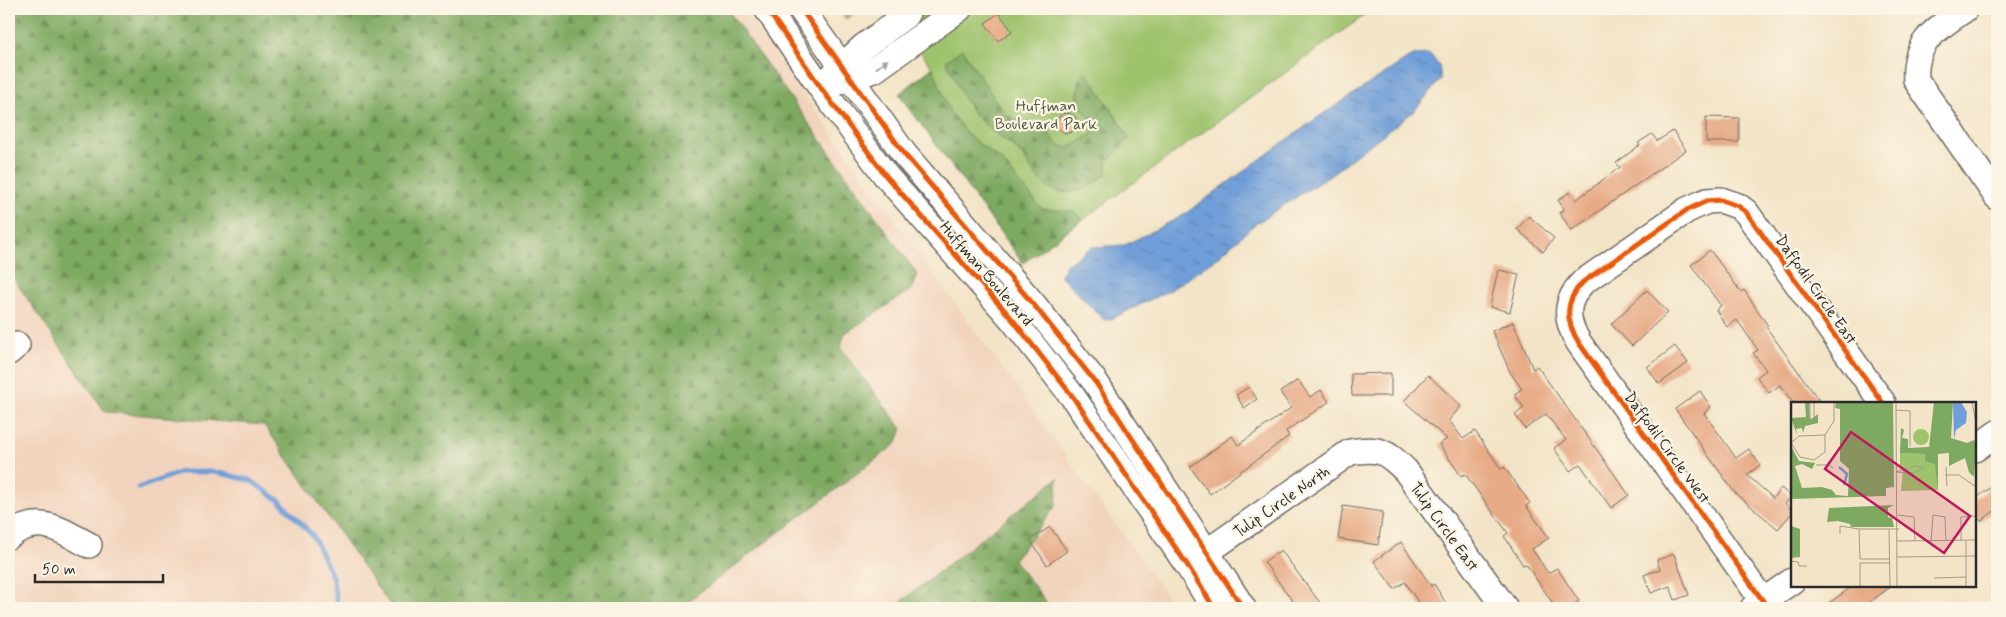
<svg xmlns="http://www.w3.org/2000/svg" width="2006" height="617" viewBox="0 0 2006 617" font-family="Mynerve,sans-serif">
<defs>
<pattern id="forest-firs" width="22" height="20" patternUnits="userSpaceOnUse" patternTransform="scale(1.25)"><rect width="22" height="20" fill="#7ea960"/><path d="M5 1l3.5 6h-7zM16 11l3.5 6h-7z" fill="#678a4f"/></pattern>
<pattern id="water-ripples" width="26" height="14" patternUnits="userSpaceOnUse" patternTransform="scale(1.25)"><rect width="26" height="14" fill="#6f9ed8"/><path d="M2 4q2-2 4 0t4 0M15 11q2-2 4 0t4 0" fill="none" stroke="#5b81af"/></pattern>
</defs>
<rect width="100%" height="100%" fill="#fcf5e5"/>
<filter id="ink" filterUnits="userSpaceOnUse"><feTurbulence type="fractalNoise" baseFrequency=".02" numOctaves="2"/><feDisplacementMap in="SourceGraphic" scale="10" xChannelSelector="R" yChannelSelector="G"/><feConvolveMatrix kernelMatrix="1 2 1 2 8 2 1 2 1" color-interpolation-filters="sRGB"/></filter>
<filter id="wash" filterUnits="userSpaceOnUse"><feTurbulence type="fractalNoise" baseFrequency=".0096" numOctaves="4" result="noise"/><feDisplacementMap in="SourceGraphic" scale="20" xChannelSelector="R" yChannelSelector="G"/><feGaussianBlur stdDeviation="1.12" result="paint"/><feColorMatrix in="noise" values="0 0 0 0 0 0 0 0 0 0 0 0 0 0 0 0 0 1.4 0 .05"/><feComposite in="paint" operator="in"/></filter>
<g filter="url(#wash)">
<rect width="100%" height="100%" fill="#f3e4c7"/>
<polygon fill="#f2d4be" points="9,9 742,9 1176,608 9,608"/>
<g fill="#9ec36d" stroke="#64774c">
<polygon points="838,9 861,9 846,19"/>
<polygon points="891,9 1373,9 1023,263 899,94 932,68"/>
</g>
<g fill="url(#forest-firs)" stroke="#546a46">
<polygon points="9,9 727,9 917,274 912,289 844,334 841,348 902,429 896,444 679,608 392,608 264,425 105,412 9,272"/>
<path d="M962,49L1005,114L1023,123H1041L1058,145L1068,148L1091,135L1094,124L1077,101L1080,77L1086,71L1130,138L1107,162V174C1084,191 1060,204 1037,177C1030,170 1026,159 1019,152C1008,141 994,134 983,123C965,108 957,81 946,61Z"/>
<polygon points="933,68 950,112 970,137 1001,160 1042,209 1072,211 1083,219 1023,263 899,94"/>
<polygon points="1058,478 1056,506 1014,560 1051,608 893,608"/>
</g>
<polygon fill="url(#water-ripples)" stroke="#4d6482" points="1430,54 1439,66 1441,79 1414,111 1326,178 1255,224 1217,258 1172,289 1111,319 1104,320 1060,275 1066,265 1092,247 1125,245 1182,216 1317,118 1413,55"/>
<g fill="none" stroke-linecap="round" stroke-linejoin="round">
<polyline stroke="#6f9ed8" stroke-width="5" points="138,488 181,472 214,472 250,480 280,501 313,536 332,576 338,608"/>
</g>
<g id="blocks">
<g fill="#e7ab86">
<polygon points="999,13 1012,31 998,41 985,23"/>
<circle cx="1067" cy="123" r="10"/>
<polygon points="1706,117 1739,118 1739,142 1706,142"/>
<polygon points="1673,131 1686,150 1572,230 1559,213 1564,209 1558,200 1570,192 1576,200 1620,167 1616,163 1640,145 1638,143 1652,134 1657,141"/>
<polygon points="1529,216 1554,238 1543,252 1517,229"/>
<polygon points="1710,250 1741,292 1744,290 1768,326 1766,327 1821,403 1793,403 1780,385 1769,393 1757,377 1766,370 1753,353 1758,350 1737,320 1727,327 1716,310 1721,306 1691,265"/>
<polygon points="1498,270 1519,274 1510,312 1490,307"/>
<polygon points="1647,290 1668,312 1632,346 1611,324"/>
<polygon points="1513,322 1533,369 1537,366 1629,495 1611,508 1580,464 1570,471 1554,448 1566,440 1546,414 1525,429 1515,415 1524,408 1514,394 1522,389 1510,372 1492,331"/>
<polygon points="1675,346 1688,363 1659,384 1647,367"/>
<polygon points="1391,373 1391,396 1352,396 1351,374"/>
<polygon points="1428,375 1461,406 1449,420 1463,439 1475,431 1501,469 1504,467 1530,503 1526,506 1549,538 1532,549 1548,573 1557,568 1579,601 1568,608 1556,608 1526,564 1523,565 1504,536 1508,533 1465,474 1461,476 1439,444 1447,439 1404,401"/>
<polygon points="1298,380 1310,397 1321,390 1329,402 1286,431 1289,436 1210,494 1190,467 1232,436 1238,445 1291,408 1280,392"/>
<polygon points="1249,387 1257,399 1244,408 1236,395"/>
<polygon points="1700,391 1711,407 1704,413 1736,458 1749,449 1760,465 1747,475 1773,498 1781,488 1791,497 1785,504 1792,510 1792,513 1778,529 1735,493 1675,409"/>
<polygon points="1997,483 1997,509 1981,521 1975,513 1975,499"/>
<polygon points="1343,506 1383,512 1378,545 1338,539"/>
<polygon points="1050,527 1067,551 1047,565 1030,540"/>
<polygon points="1401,542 1431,586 1434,584 1449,608 1422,608 1405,582 1394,589 1374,561"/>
<polygon points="1281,550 1294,568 1324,608 1298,608 1264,562"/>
<polygon points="1674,554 1689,595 1675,600 1670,586 1651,593 1644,575 1660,569 1657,560"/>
<polygon points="1853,586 1892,586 1861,608 1822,608"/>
</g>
</g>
</g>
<g filter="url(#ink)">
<use href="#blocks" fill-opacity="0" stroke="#716c62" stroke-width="1"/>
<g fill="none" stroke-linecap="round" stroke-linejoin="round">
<g stroke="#716c62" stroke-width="28">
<g id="minor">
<polyline points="767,9 821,88 886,176 1013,320 1073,397 1188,566 1214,608"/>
<polyline points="801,9 905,155 1034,305 1096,383 1243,608"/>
<path d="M1965,9C1937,29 1913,41 1916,80L1997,197"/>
<polyline points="831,77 863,47 905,16 909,9"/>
<polyline points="835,83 874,70 959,9"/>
<polyline points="9,352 17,345"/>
<polyline points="1975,449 1997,433"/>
<path d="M9,536C39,513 60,530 89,545"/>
<path d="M1194,561L1350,452C1379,447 1386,451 1406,471L1505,608"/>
<path d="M1763,601L1579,343C1565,320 1564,302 1583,282L1687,210L1707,201L1721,200L1738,206L1746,212L1883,403"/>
<polyline points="1753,608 1792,581"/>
</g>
</g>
<use href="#minor" stroke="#fff" stroke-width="25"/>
<g stroke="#fcf5e5" stroke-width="8">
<g id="cycleway">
<polyline points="767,9 821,88 886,176 1013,320 1073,397 1188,566 1214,608"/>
<polyline points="801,9 905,155 1034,305 1096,383 1243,608"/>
<path d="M1763,601L1579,343C1565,320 1564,302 1583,282L1687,210L1707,201L1721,200L1738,206L1746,212L1883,403"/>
</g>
</g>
<use href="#cycleway" stroke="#e8590c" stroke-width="5"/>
</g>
<defs><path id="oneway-solid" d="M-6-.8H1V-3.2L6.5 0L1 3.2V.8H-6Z" transform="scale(1.25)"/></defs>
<use fill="#a0a0a0" href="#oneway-solid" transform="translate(882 64) rotate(-36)"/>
</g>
<g text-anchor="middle" stroke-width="4.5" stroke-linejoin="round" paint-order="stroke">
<g font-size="16" fill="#4e593f" stroke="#fcf5e5">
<text x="1046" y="111">Huffman<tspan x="1046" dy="18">Boulevard Park</tspan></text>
</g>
<g font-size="16" fill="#2b2b2b" stroke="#fcf5e5">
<text transform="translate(987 273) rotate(49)" y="6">Huffman Boulevard</text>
<text transform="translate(1817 289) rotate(55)" y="6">Daffodil Circle East</text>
<text transform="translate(1668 447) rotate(54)" y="6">Daffodil Circle West</text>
<text transform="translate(1281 501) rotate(-35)" y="6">Tulip Circle North</text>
<text transform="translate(1445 526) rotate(54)" y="6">Tulip Circle East</text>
</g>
</g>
<g transform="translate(1791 402)">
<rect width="185" height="185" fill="#f3e4c7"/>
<path d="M122 35a8 8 0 1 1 16 0a8 8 0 1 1-16 0ZM109,51L147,52V88L110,89L112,67H109Z" fill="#9ec36d"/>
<path d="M14,0H18L19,18L27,12V21L14,24L12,31L11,26L5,27L6,33L0,16L15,15ZM45,0H102L103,85L95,86V94L0,97V44L8,59L24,61L21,67L11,62L4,64L11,86L31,85L41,88L45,93L57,94L58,67L49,59V7L44,6ZM143,0H162L160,36L176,41L183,38L185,43L183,75L178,70L174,56L158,64V51L147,52V88L144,62L134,59V52L109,51L110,26L113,28L111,36L117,37V46L138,45ZM103,103L97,106V115L101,116L103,125H60L59,122L47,119L36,120L38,106ZM0,124L9,127V155L0,156Z" fill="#7ea960"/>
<path d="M162,0H170L176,10L175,21L165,28L163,37Z" fill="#6f9ed8"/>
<path fill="none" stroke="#6f9ed8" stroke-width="2.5" d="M48,65L56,72L53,83"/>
<path fill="none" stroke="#a39a89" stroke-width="1" d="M19,0V17H23V0M105,0L106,185M181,0L185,21M105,8L119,9V45M34,33V50L23,58L9,55L0,41L8,34L34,33L43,19V0M25,63H38L42,66M124,64L133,66L121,71L105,70ZM155,65L156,84M154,73H168L185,85M107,113L123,115L124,139M98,127L99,185M49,132V124L68,127M106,139L185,138M170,139V115L185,114M175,139V185M140,140L142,113L154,115L155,139M106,155L185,154M99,157H69L68,127H108M0,159L7,160L8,164H16M143,176L175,175M69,185V161H99"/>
<path fill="#c2185b" fill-opacity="0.15" stroke="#c2185b" stroke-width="2.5" d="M60,30L179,114L153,151L34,67Z"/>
<rect width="185" height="185" fill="none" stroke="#2b2b2b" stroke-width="2.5"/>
</g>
<rect width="2006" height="617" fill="none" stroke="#fcf5e5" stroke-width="30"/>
<path d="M35 574v8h128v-8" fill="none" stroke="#2b2b2b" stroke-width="2.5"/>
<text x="42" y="574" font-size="15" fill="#2b2b2b" stroke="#fcf5e5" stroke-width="4" paint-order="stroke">50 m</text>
</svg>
